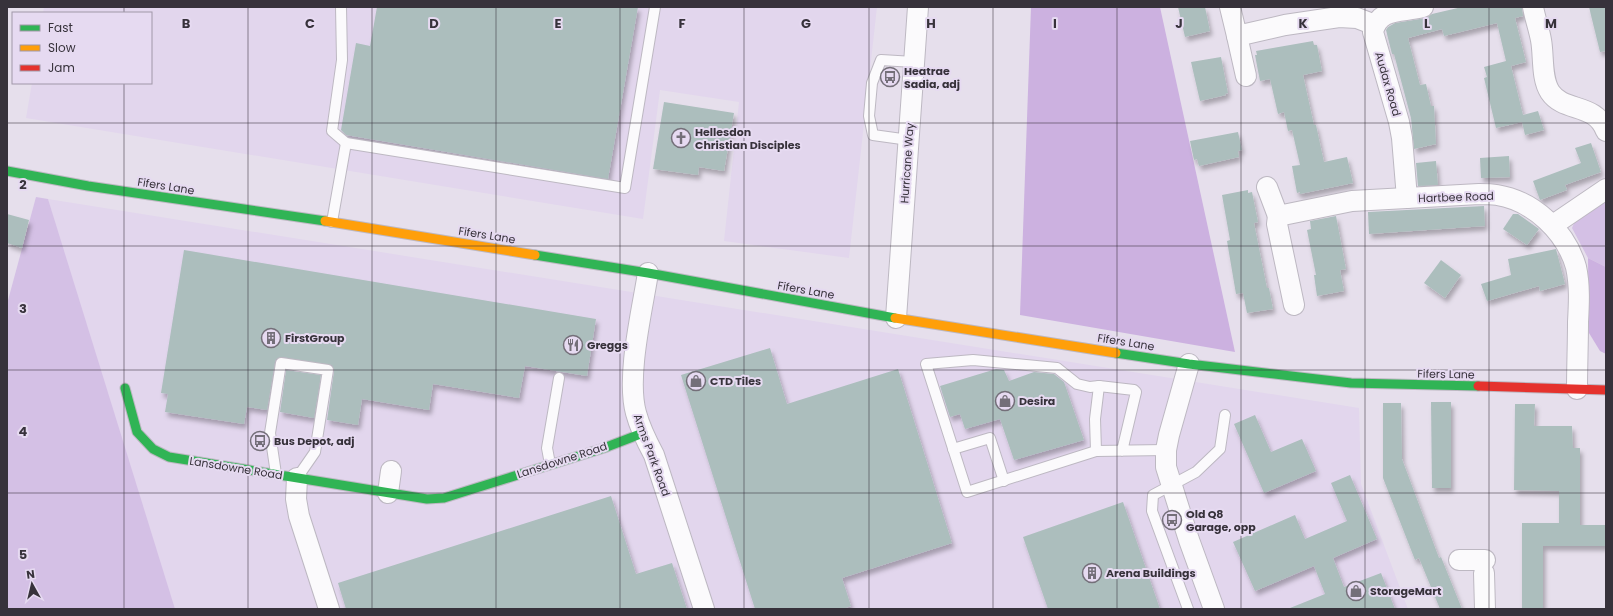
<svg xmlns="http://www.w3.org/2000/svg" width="1613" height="616" viewBox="0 0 1613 616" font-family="Poppins,sans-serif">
<defs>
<filter id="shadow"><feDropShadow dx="2.5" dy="4.5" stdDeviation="2" flood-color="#0004"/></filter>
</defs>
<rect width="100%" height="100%" fill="#e6dfec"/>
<g fill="#e2d6ed">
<polygon points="44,7 877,7 849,258 724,241 739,102 660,90 643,219 26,118 32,83 151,83 151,13 43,13"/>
<polygon points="48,199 1359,408 1361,484 1408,609 163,609"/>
</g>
<g fill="#d4c0e5">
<polygon points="1606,196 1606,267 1588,258 1572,228 1577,216"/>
<polygon points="36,197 48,199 175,609 7,609 7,304"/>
</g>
<g fill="#ccb1e0">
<polygon points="1031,7 1160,7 1235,352 1020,315"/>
<polygon points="1588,258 1606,267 1606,354 1600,351 1589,333"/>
</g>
<g fill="#acbebd" filter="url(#shadow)">
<polygon points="377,7 638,7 608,179 346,135 341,130 356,43 370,46"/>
<polygon points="1178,7 1205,7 1210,31 1185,37"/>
<polygon points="1462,7 1522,7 1523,16 1515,18 1526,62 1511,66 1523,115 1538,111 1544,130 1525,135 1522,122 1496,128 1484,78 1487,77 1484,67 1506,61 1497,23 1444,36 1442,29 1408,38 1420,85 1426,84 1431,106 1434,106 1436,144 1414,149 1411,118 1394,54 1392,54 1386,30 1388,27 1395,23 1426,18 1432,14"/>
<polygon points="1589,7 1606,7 1606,51 1600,52"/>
<polygon points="1313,41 1314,45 1317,45 1322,71 1303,75 1314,125 1316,125 1324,162 1347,157 1353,183 1300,194 1300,192 1297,193 1292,166 1300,165 1292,130 1288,131 1284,112 1278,114 1270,79 1260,81 1255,55 1257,55 1256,51"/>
<polygon points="1221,57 1228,93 1225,94 1226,95 1200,101 1191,62"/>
<polygon points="664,102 734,113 724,171 699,167 698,175 653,169"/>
<polygon points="1238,132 1242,150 1238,151 1239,157 1199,166 1197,159 1194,160 1190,141"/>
<polygon points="1591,143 1601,172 1565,185 1567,190 1540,200 1533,181 1581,163 1575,148"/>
<polygon points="1509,156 1510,177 1481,178 1480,158"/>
<polygon points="1436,161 1438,185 1418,186 1416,163"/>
<polygon points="1248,190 1248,193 1252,192 1258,222 1254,223 1267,288 1269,288 1273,309 1247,313 1243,293 1236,294 1227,241 1230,240 1222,195"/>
<polygon points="1484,206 1485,226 1369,234 1368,212"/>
<polygon points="7,214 29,220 22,248 7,243"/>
<polygon points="1513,214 1518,214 1539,229 1527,245 1503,229"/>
<polygon points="1336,216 1346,269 1340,270 1344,291 1317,296 1314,275 1316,275 1307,230 1311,229 1310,221"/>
<polygon points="1556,249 1565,284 1540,291 1539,286 1487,301 1481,284 1511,275 1508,259"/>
<polygon points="184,250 596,319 587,376 525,366 519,398 433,384 429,410 362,399 358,425 327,420 334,371 332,365 282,357 276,359 275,362 267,410 247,407 244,424 165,412 168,394 161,393"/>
<polygon points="1441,260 1461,275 1445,298 1424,283"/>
<polygon points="770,348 787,404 898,369 952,543 842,578 851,606 843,609 755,609 681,375"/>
<polygon points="996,369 1004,370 1009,381 1034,372 1054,374 1064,382 1084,440 1014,460 1000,419 965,429 960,414 950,417 940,386"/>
<polygon points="286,370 321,375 314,418 280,412"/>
<polygon points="1431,402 1451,402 1451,488 1432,488"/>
<polygon points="1383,403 1401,403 1402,459 1439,558 1441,557 1462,609 1440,609 1419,558 1415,560 1383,478"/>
<polygon points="1515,404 1535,404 1534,426 1572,426 1573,448 1580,448 1580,525 1606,525 1606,546 1543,546 1543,609 1522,609 1522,523 1559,523 1559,491 1514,490"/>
<polygon points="1255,415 1271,452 1302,439 1316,471 1264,493 1234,424"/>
<polygon points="1350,475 1377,539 1333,558 1344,587 1381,573 1395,609 1290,609 1290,608 1325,594 1314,566 1255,591 1233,542 1295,515 1305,539 1347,521 1331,483"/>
<polygon points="611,496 636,574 672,563 687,609 346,609 338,583"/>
<polygon points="1123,502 1160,609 1048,609 1023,537"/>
</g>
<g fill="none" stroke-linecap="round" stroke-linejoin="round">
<g stroke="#bdb8c2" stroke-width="12">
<g id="lane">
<polyline points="341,7 342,60 332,131 346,143 625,188 655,7"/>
<polyline points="909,140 873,135 869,116 872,83 881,60 914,62"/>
<polyline points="332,222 346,143"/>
<polyline points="953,449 990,438 1004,481"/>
<polyline points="1096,451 1095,419 1099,386"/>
<polyline points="1122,451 1136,392 1134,390 1099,386 1090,387 1077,384 1057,368 973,360 926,364 967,492 1096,451 1166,450"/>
<polyline points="550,464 547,448 559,378"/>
<polyline points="276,474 270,433 281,363 328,370 315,452 297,478"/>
<polyline points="1188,609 1152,511 1153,495 1196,472 1220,449 1225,415"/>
</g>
</g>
<g stroke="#bdb8c2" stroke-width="22">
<g id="street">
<polyline points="1230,7 1237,36 1285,25 1339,17 1357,18 1375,25"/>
<path d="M1533,7C1535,18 1539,29 1541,40C1544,56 1541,78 1550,92C1564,113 1595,102 1606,131"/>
<polyline points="1237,36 1246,76"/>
<path d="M1267,187L1278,216L1352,201L1479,194C1485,194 1491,194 1497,195C1534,201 1566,232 1576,267C1580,285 1579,304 1578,322C1578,344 1577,367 1577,389"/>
<path d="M1407,198L1402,138L1399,122L1373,32C1379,7 1402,13 1423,7"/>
<polyline points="1278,216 1277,224 1294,305"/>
<polyline points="1553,225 1606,189"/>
<path d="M648,273C642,311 626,377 636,413C640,428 647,442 654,455L704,609"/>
<polyline points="896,318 918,7"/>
<polyline points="1189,364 1169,435 1166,450 1166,467 1189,540 1214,609"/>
<polyline points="297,478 296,499 299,516 329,609"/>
<polyline points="388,493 391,471"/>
<polyline points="1459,560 1485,560"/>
<polyline points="1484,573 1485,609"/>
</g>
</g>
<g stroke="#bdb8c2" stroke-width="11">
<g id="fast">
<polyline points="7,171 88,186 325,221"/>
<polyline points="535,255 648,273 895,318"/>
<polyline points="1116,353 1189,364 1351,383 1478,386"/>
<polyline points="125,388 137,432 153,449 169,457 427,499 444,498 604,448 643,433"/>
</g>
</g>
<g stroke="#bdb8c2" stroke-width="11">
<g id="slow">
<polyline points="325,221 535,255"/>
<polyline points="895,318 1116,353"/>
</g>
</g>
<g stroke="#bdb8c2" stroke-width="11">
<polyline id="jam" points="1478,386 1606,390"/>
</g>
<use href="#lane" stroke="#fbfafc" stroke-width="10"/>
<use href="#street" stroke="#fbfafc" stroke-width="20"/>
<use href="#fast" stroke="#30b455" stroke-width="9"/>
<use href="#slow" stroke="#ff9f0a" stroke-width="9"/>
<use href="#jam" stroke="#e5322d" stroke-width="9"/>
</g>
<path fill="none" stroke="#37323b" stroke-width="1" stroke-opacity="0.55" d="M124,7V13M248,7V609M372,7V609M496,7V609M620,7V609M744,7V609M869,7V609M993,7V609M1117,7V609M1241,7V609M1365,7V609M1489,7V609M124,83V609M7,123H1606M7,246H1606M7,370H1606M7,493H1606"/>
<defs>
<g id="bus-ring" transform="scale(1)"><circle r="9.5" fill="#e6daf1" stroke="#746f79" stroke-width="1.5"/><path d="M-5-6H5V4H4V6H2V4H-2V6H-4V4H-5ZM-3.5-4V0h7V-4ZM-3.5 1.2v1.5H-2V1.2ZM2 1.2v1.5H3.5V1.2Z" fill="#746f79"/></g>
<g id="church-ring" transform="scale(1)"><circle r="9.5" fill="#e6daf1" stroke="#746f79" stroke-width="1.5"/><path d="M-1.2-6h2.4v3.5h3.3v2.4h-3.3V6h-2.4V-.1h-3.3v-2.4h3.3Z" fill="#746f79"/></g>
<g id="building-ring" transform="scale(1)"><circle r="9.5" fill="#e6daf1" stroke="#746f79" stroke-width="1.5"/><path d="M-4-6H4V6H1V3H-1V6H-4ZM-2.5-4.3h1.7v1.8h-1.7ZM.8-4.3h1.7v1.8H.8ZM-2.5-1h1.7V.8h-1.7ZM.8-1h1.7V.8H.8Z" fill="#746f79"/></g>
<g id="restaurant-ring" transform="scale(1)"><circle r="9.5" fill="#e6daf1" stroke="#746f79" stroke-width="1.5"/><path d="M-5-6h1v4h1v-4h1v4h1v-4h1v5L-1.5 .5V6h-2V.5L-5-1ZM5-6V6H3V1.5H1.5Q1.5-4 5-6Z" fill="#746f79"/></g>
<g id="shop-ring" transform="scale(1)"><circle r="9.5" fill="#e6daf1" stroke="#746f79" stroke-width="1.5"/><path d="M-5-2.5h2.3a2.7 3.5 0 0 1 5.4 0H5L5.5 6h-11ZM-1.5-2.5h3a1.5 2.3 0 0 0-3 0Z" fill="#746f79"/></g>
</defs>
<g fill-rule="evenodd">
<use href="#bus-ring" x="890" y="77"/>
<use href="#church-ring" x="681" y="138"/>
<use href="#building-ring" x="271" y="338"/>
<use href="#restaurant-ring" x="573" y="345"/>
<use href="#shop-ring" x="696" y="381"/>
<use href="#shop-ring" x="1005" y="401"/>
<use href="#bus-ring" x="260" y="441"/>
<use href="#bus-ring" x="1172" y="520"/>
<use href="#building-ring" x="1092" y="573"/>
<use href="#shop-ring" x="1356" y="591"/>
</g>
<g text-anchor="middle" stroke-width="4" stroke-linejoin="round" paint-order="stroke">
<g font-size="11" font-weight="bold" fill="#37323b" stroke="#e6daf1" text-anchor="start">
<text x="904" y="75">Heatrae<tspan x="904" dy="13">Sadia, adj</tspan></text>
<text x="695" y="136">Hellesdon<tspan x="695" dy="13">Christian Disciples</tspan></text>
<text x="285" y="342">FirstGroup</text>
<text x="587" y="349">Greggs</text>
<text x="710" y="385">CTD Tiles</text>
<text x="1019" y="405">Desira</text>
<text x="274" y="445">Bus Depot, adj</text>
<text x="1186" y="518">Old Q8<tspan x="1186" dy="13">Garage, opp</tspan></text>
<text x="1106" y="577">Arena Buildings</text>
<text x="1370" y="595">StorageMart</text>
</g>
<g font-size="11" fill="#37323b" stroke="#e6daf1">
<text transform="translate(1388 84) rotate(74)" y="4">Audax Road</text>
<text transform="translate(907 163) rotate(-86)" y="4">Hurricane Way</text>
<text transform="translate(166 186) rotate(9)" y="4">Fifers Lane</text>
<text transform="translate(1456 197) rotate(-2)" y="4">Hartbee Road</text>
<text transform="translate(487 235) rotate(9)" y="4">Fifers Lane</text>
<text transform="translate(806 290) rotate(10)" y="4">Fifers Lane</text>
<text transform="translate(1126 342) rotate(9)" y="4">Fifers Lane</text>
<text transform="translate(1446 374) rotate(1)" y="4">Fifers Lane</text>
<text transform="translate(652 455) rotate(70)" y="4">Arms Park Road</text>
<text transform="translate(562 460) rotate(-18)" y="4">Lansdowne Road</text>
<text transform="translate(236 468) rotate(9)" y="4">Lansdowne Road</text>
</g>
</g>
<g font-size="13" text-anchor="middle" font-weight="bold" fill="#37323b" stroke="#e6daf1" stroke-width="4" stroke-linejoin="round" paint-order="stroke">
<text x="186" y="28">B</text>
<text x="310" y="28">C</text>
<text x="434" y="28">D</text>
<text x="558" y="28">E</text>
<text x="682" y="28">F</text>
<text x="806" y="28">G</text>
<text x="931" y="28">H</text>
<text x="1055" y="28">I</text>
<text x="1179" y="28">J</text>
<text x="1303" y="28">K</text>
<text x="1427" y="28">L</text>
<text x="1551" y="28">M</text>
<text x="23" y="189">2</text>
<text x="23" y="313">3</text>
<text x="23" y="436">4</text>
<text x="23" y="559">5</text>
</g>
<rect width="1613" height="616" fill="none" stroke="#37323b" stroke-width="16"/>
<rect x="12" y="12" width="140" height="72" fill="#e6daf1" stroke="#a097a8"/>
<rect x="20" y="25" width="20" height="6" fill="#30b455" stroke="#a097a8"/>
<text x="48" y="32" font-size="12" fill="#37323b">Fast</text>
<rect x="20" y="45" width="20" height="6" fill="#ff9f0a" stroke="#a097a8"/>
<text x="48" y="52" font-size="12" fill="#37323b">Slow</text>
<rect x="20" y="65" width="20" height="6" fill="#e5322d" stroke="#a097a8"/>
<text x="48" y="72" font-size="12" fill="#37323b">Jam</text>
<g transform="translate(32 584) rotate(352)" stroke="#e6daf1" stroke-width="3" paint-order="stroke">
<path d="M0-3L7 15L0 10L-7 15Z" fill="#37323b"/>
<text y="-6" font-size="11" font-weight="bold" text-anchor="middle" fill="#37323b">N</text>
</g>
</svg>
